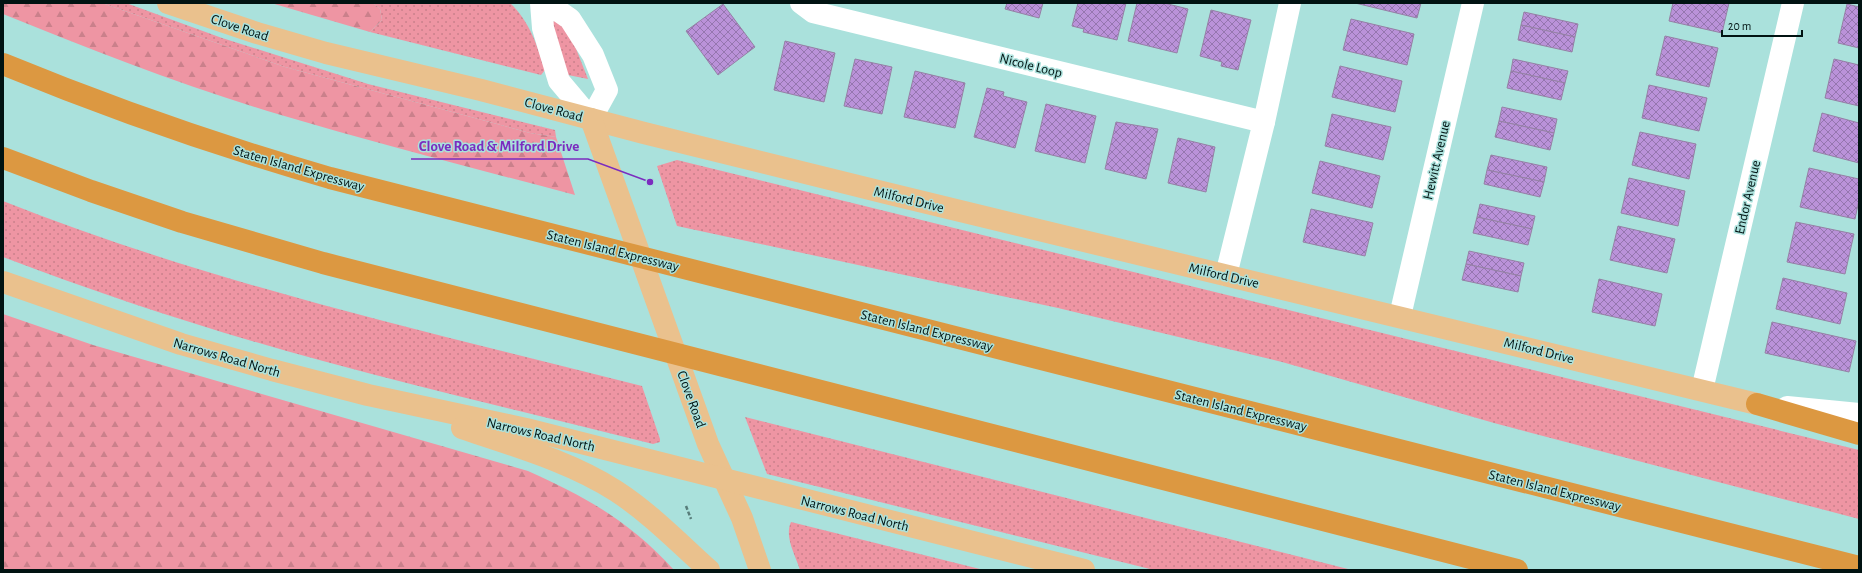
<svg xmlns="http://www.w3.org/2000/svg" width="1862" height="573" viewBox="0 0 1862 573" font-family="'Alegreya Sans',sans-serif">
<defs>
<pattern id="grass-dots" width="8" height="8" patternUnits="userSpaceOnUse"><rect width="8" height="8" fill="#ee95a3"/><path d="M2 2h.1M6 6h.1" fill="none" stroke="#ca808b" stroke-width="1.8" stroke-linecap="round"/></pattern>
<pattern id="forest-firs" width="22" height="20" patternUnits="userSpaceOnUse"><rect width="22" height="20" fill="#ee95a3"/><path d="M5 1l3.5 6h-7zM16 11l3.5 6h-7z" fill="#ca808b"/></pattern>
<pattern id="building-cross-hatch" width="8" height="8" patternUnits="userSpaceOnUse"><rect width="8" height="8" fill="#ba92d9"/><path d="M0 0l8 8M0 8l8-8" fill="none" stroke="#9576af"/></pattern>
</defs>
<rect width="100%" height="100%" fill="#aae1dc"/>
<g fill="url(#grass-dots)">
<polygon points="102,3 126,3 222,38 368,84 555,130 556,137 530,133 285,67"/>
<path d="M373,3H510C530,22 537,45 545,70L541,75L370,32L382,20L380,9Z"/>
<polygon points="557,19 571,36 588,79 568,75 551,28 554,20"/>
<polygon points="677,160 1859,450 1859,519 1494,423 1282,362 1058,308 677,226 657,166"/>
<path d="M3,201C209,283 428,332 642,386L660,439V442L653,444C543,416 433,391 323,361C215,332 108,297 3,257Z"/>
<polygon points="745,417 1352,570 1154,570 767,474"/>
<path d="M791,522L984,570H800C796,556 784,537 791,522Z"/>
</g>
<g fill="url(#forest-firs)">
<path d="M3,3H102L285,67L530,133L556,137L575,195C477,169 378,144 281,115C186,87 94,51 3,14Z"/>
<polygon points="271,3 373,3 380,9 382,20 370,32"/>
<path d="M3,314L93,345L528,471C588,498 629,521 674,570H3Z"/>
</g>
<g fill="url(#building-cross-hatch)" stroke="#9581a5">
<polygon points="1007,3 1043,3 1039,18 1005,9"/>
<polygon points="1078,3 1126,3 1117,40 1083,32 1084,29 1072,26"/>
<polygon points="1137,3 1164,3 1188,9 1177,53 1128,41"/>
<polygon points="1355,3 1421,3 1417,18"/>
<polygon points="1673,3 1729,3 1722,33 1669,21"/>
<polygon points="723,4 755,47 718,75 686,31"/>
<polygon points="1847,4 1859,7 1859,48 1838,43"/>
<polygon points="1211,10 1251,20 1238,70 1221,66 1222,62 1200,56"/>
<polygon points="1524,12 1578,24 1575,37 1521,25"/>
<polygon points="1351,19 1414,34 1407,65 1343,50"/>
<polygon points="1521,25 1575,37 1572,52 1518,40"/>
<polygon points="1665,36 1718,48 1709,87 1656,75"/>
<polygon points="785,41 835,53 824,102 774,90"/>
<polygon points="855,59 892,67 882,114 844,106"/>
<polygon points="1513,59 1568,71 1565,83 1511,71"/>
<polygon points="1834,59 1859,65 1859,106 1825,98"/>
<polygon points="1340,66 1402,81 1395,112 1332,97"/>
<polygon points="915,71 965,83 955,128 904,117"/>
<polygon points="1511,71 1565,83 1561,100 1507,88"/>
<polygon points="1649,85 1707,98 1699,131 1642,118"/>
<polygon points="987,88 1004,92 1003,96 1027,102 1015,148 974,137"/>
<polygon points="1046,104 1096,116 1085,163 1035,151"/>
<polygon points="1502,107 1557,119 1554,133 1499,121"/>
<polygon points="1822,113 1859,123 1859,163 1813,151"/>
<polygon points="1332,114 1391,127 1383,160 1325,146"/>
<polygon points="1499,121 1554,133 1550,150 1495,137"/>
<polygon points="1116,122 1158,129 1146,179 1105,169"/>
<polygon points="1640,132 1696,144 1689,179 1632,165"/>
<polygon points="1178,138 1215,147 1206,192 1168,183"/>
<polygon points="1491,155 1547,167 1544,182 1487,170"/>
<polygon points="1320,161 1380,176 1372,208 1312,193"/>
<polygon points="1809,168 1859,179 1859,200 1855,219 1800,207"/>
<polygon points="1487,170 1544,182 1540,197 1484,184"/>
<polygon points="1629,178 1685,191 1678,226 1621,213"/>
<polygon points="1480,204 1535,216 1532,229 1477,217"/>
<polygon points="1311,209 1373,223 1365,256 1303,242"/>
<polygon points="1477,217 1532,229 1528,245 1473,233"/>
<polygon points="1796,222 1854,234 1845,274 1787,262"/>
<polygon points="1618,226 1675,239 1667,273 1610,260"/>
<polygon points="1469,251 1524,263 1521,276 1466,264"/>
<polygon points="1466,264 1521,276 1518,292 1462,280"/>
<polygon points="1783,278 1847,293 1840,324 1776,309"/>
<polygon points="1599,279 1662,294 1655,326 1592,312"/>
<polygon points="1772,322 1856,341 1849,372 1765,353"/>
</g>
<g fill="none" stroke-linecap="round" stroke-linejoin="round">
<polyline stroke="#587d7a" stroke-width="2.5" stroke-dasharray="4 2" stroke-linecap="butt" points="686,506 691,519"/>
<g stroke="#fff" stroke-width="22">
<polyline points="541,3 543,28 559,81 591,119 607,90 593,55 570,19 547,3"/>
<polyline points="801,3 813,12 1264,122 1290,3"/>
<polyline points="1226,275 1264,122"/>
<polyline points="1400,316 1473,3"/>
<polyline points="1702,390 1793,3"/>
<polyline points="1787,407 1859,414"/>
</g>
<g stroke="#eac18d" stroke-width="22">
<polyline points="168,3 257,33 326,53 481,90 644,133 886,193 1757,404"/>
<polyline points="591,119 708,444 742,518 760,570"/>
<polyline points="3,282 181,344 272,370 368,395 526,429 1084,570"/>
<path d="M462,428C514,446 569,461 616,491C650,513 679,543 709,570"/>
</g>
<g stroke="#dc9841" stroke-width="22">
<path d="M3,64C110,108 219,146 330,178L1859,567"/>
<polyline points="3,158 91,191 182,222 323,263 1517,570"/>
<polyline points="1757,404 1859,434"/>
</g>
</g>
<g text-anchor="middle" stroke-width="3" stroke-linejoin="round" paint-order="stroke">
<g font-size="14" fill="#011312" stroke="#aae1dc">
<text transform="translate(240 27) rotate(18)" y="5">Clove Road</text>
<text transform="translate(1031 65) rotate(14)" y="5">Nicole Loop</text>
<text transform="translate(554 109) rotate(15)" y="5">Clove Road</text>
<text transform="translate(1436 160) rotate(-77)" y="5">Hewitt Avenue</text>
<text transform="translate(299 168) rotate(16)" y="5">Staten Island Expressway</text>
<text transform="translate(1747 197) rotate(-77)" y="5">Endor Avenue</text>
<text transform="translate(909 199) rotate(14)" y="5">Milford Drive</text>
<text transform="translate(613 250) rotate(14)" y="5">Staten Island Expressway</text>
<text transform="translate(1224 275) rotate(13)" y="5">Milford Drive</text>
<text transform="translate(927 330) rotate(14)" y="5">Staten Island Expressway</text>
<text transform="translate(1539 350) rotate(14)" y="5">Milford Drive</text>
<text transform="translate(227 357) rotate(16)" y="5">Narrows Road North</text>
<text transform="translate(692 399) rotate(70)" y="5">Clove Road</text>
<text transform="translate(1241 410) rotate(14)" y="5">Staten Island Expressway</text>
<text transform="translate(541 434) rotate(13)" y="5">Narrows Road North</text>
<text transform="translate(1555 490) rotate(14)" y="5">Staten Island Expressway</text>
<text transform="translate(855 513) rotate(14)" y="5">Narrows Road North</text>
</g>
</g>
<path fill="none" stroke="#7b2cbf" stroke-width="1.5" d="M650 182L588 159H411"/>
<circle fill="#7b2cbf" stroke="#aae1dc" stroke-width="1.5" cx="650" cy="182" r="4"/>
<g font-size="15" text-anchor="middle" font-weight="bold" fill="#7b2cbf" stroke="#aae1dc" stroke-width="3" stroke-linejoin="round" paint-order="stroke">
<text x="499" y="151">Clove Road &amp; Milford Drive</text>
</g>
<rect width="1862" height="573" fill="none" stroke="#011312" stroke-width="8"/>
<path d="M1722 30v6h80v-6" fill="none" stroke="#011312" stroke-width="2"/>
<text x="1728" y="30" font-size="12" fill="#011312" stroke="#aae1dc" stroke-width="3" paint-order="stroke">20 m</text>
</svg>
